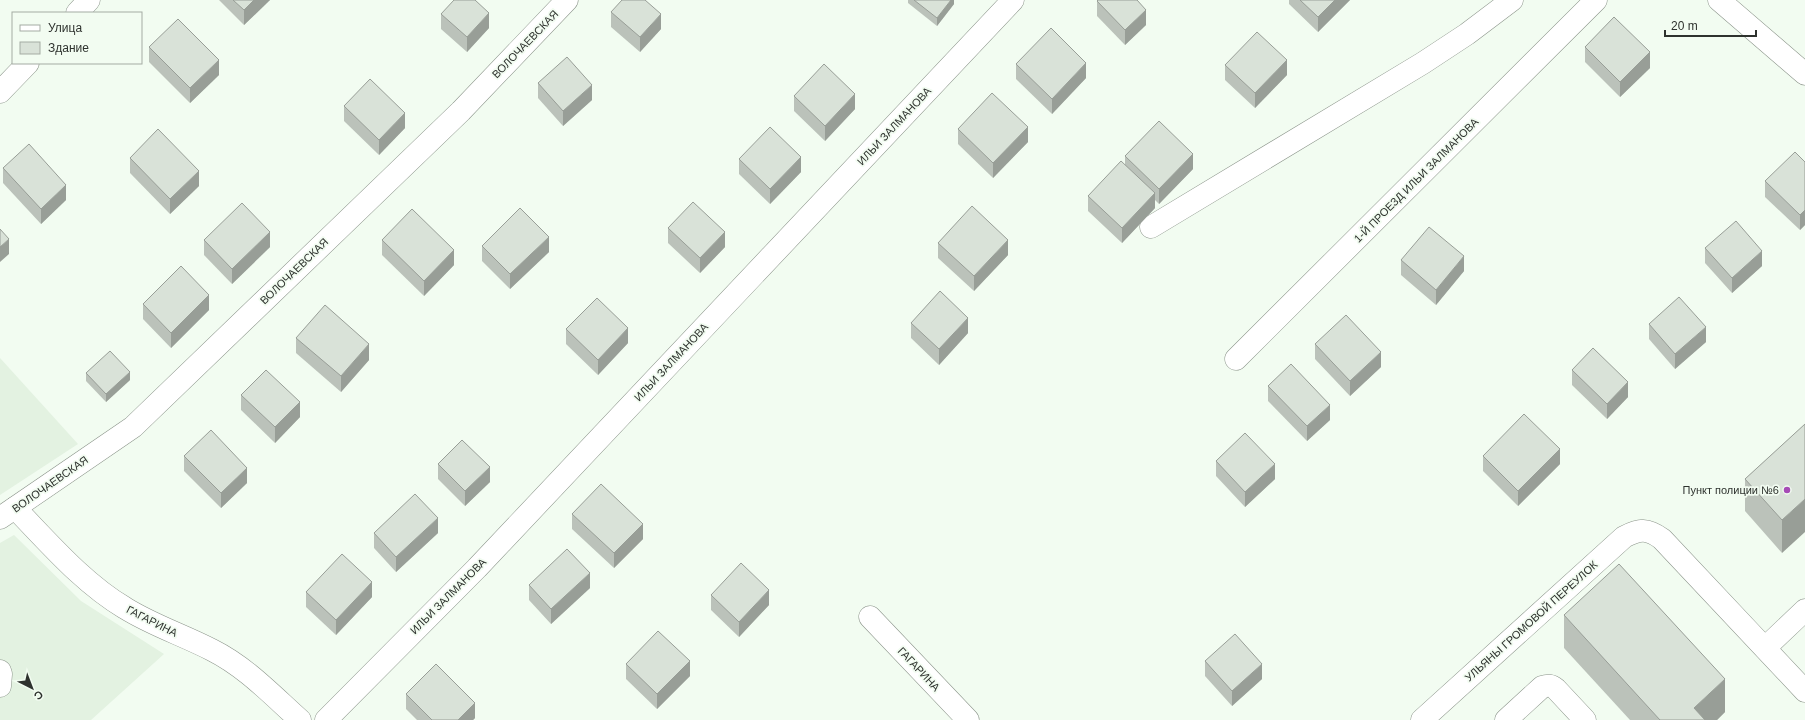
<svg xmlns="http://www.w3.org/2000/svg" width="1805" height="720" viewBox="0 0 1805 720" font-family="Helvetica,sans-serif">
<rect width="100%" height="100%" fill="#f2fcf1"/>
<g fill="#e3f2e1">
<polygon points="0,358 78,444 0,495"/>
<polygon points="14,535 81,601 164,654 91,720 0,720 0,543"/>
</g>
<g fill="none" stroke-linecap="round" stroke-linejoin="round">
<g stroke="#8b948a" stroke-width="23">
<g id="minor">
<polyline points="1719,0 1805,74"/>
<polyline points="77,13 89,0"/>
<polyline points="0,92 28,63"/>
<polyline points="1151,227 1423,63 1467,34 1512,0"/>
<polyline points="1236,359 1596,0"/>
<path d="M15,508C49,543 83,583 125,608C152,625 183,635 212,650C246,667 272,695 300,720"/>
<polyline points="0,518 133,427 461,111 567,0"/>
<polyline points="870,617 968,720"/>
<polyline points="1765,648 1805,610"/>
<polyline points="0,671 1,674 0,686"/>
<polyline points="326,720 477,568 1013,0"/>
<path d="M1422,720L1624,537C1640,529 1647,528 1662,539L1805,691"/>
<path d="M1506,720L1542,687C1548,685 1551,685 1556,689L1585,720"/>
</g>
</g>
<use href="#minor" stroke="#fff" stroke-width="22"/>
</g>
<g fill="#bbc2ba">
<polygon points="219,0 270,0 244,25"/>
<polygon points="908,0 954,0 954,4 937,26 908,3"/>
<polygon points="1289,0 1350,0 1318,32 1289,4"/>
<polygon points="1097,1 1146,25 1125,45 1097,16"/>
<polygon points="611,12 661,29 640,52 611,27"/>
<polygon points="441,14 489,28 467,52 441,29"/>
<polygon points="149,47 219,75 190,103 149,62"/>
<polygon points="1585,47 1650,68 1620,97 1585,62"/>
<polygon points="1016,64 1086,78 1052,114 1016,79"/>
<polygon points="1225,65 1287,75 1255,108 1225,80"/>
<polygon points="538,83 592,100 563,126 538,98"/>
<polygon points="794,96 855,109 825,141 794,111"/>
<polygon points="344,106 405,128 379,155 344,121"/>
<polygon points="958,129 1028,142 993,178 958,144"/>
<polygon points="1125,156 1193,169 1159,204 1155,200 1155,208 1122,243 1088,211 1088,196 1125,164"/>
<polygon points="130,158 199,186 170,214 130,173"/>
<polygon points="739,159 801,172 770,204 739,174"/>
<polygon points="1805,162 1805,225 1800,230 1765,197 1765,181"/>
<polygon points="3,168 66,200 41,224 3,183"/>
<polygon points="668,228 725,247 700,273 668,243"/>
<polygon points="204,240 270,247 232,284 204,255"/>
<polygon points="382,240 454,265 424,296 382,255"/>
<polygon points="938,243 1008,255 974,291 938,258"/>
<polygon points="482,246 549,252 510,289 482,261"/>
<polygon points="1705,248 1762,266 1732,293 1705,263"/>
<polygon points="1401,260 1464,271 1436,305 1401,275"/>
<polygon points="143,304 209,310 171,348 143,319"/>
<polygon points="911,323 968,333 939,365 911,338"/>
<polygon points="1649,324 1706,342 1675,369 1649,339"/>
<polygon points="566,329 628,343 598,375 566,344"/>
<polygon points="296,338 369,360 341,392 296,353"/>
<polygon points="1315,344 1381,367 1350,396 1315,359"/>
<polygon points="1572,370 1628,397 1607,419 1572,385"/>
<polygon points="86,373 130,380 106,402 86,381"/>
<polygon points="1268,386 1330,420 1307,441 1268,401"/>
<polygon points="241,395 300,417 275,443 241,410"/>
<polygon points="1805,424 1782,553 1745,511 1745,479"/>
<polygon points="184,456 247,483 221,508 184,471"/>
<polygon points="1483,456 1560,464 1518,506 1483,471"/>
<polygon points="1216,461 1275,479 1245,507 1216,476"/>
<polygon points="438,464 490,482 465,506 438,479"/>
<polygon points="572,514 643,539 614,568 572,529"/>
<polygon points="374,533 438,533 396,572 374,548"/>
<polygon points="529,585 590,588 551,624 529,600"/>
<polygon points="306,592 372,597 336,635 306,607"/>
<polygon points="711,595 769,605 739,637 711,610"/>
<polygon points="1564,615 1725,712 1717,720 1630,720 1564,648"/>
<polygon points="1205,661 1262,679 1232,706 1205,676"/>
<polygon points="626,664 690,676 657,709 626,679"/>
<polygon points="406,694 475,718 473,720 417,720 406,709"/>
</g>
<g fill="#989e97">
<polygon points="254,0 270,0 244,25 244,10"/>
<polygon points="951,0 954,0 954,4 937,26 937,18"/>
<polygon points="1335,0 1350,0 1318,32 1318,17"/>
<polygon points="1146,10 1146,25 1125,45 1125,30"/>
<polygon points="489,13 489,28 467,52 467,37"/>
<polygon points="661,14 661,29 640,52 640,37"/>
<polygon points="1650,52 1650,68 1620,97 1620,82"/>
<polygon points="219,60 219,75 190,103 190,88"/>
<polygon points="1287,60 1287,75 1255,108 1255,93"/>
<polygon points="1086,63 1086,78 1052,114 1052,99"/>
<polygon points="592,85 592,100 563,126 563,111"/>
<polygon points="855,94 855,109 825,141 825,126"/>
<polygon points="405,113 405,128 379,155 379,140"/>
<polygon points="1028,127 1028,142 993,178 993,163"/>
<polygon points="1193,154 1193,169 1159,204 1159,189"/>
<polygon points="801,157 801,172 770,204 770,189"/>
<polygon points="199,171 199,186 170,214 170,199"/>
<polygon points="66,185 66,200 41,224 41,209"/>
<polygon points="1155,193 1155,208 1122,243 1122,228"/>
<polygon points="1805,210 1805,225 1800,230 1800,215"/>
<polygon points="270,232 270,247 232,284 232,269"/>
<polygon points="725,232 725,247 700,273 700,258"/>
<polygon points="549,237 549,252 510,289 510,274"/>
<polygon points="9,239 9,254 0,262 0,247"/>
<polygon points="1008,240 1008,255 974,291 974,276"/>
<polygon points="454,250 454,265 424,296 424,281"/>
<polygon points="1762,251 1762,266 1732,293 1732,278"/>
<polygon points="1464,256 1464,271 1436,305 1436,290"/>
<polygon points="209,295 209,310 171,348 171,333"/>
<polygon points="968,318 968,333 939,365 939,349"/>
<polygon points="1706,327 1706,342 1675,369 1675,354"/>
<polygon points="628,328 628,343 598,375 598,360"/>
<polygon points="369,344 369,360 341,392 341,376"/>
<polygon points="1381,352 1381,367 1350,396 1350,381"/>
<polygon points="130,372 130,380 106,402 106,394"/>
<polygon points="1628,382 1628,397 1607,419 1607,404"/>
<polygon points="300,402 300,417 275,443 275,427"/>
<polygon points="1330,405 1330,420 1307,441 1307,426"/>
<polygon points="1560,449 1560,464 1518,506 1518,491"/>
<polygon points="1275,464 1275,479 1245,507 1245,492"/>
<polygon points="490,467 490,482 465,506 465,491"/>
<polygon points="247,468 247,483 221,508 221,493"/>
<polygon points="1805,499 1805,532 1782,553 1782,520"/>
<polygon points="438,518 438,533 396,572 396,557"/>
<polygon points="643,524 643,539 614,568 614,553"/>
<polygon points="590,573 590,588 551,624 551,609"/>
<polygon points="372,582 372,597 336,635 336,620"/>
<polygon points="769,590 769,605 739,637 739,622"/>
<polygon points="690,661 690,676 657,709 657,694"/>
<polygon points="1262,664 1262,679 1232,706 1232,691"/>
<polygon points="1725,679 1725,712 1717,720 1694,720 1694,708"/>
<polygon points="475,703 475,718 473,720 458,720"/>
</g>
<g fill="#d9e2d8" stroke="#989e97">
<polygon points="233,0 254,0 244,10"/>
<polygon points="454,0 475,0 489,13 467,37 441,14"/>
<polygon points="622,0 645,0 661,14 640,37 611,12"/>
<polygon points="914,0 951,0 937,18"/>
<polygon points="1098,0 1137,0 1146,10 1125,30 1097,1"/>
<polygon points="1300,0 1335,0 1318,17"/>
<polygon points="1614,17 1650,52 1620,82 1585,47"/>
<polygon points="178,19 219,60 190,88 149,47"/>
<polygon points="1051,28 1086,63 1052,99 1016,64"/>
<polygon points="1257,32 1287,60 1255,93 1225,65"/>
<polygon points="567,57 592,85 563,111 538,83"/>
<polygon points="824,64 855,94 825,126 794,96"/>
<polygon points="370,79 405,113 379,140 344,106"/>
<polygon points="992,93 1028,127 993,163 958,129"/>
<polygon points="1159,121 1193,154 1159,189 1125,156"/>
<polygon points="770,127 801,157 770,189 739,159"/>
<polygon points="158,129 199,171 170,199 130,158"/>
<polygon points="29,144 66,185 41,209 3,168"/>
<polygon points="1795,152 1805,162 1805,210 1800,215 1765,181"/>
<polygon points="1121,161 1155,193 1122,228 1088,196"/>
<polygon points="693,202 725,232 700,258 668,228"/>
<polygon points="242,203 270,232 232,269 204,240"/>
<polygon points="972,206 1008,240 974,276 938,243"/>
<polygon points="520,208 549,237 510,274 482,246"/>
<polygon points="412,209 454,250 424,281 382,240"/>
<polygon points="1736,221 1762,251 1732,278 1705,248"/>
<polygon points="1429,227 1464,256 1436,290 1401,260"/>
<polygon points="0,229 9,239 0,247"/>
<polygon points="181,266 209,295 171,333 143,304"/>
<polygon points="940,291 968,318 939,349 911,323"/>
<polygon points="1679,297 1706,327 1675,354 1649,324"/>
<polygon points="597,298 628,328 598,360 566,329"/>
<polygon points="325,305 369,344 341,376 296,338"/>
<polygon points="1346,315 1381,352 1350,381 1315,344"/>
<polygon points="1593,348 1628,382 1607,404 1572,370"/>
<polygon points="110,351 130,372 106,394 86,373"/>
<polygon points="1291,364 1330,405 1307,426 1268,386"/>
<polygon points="266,370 300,402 275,427 241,395"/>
<polygon points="1524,414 1560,449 1518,491 1483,456"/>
<polygon points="1805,424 1805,499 1782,520 1745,479"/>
<polygon points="211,430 247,468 221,493 184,456"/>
<polygon points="1245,433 1275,464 1245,492 1216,461"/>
<polygon points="462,440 490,467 465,491 438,464"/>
<polygon points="601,484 643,524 614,553 572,514"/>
<polygon points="415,494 438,518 396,557 374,533"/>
<polygon points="567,549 590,573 551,609 529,585"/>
<polygon points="342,554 372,582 336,620 306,592"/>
<polygon points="741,563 769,590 739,622 711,595"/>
<polygon points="1619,564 1725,679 1694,708 1705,720 1660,720 1564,615"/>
<polygon points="658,631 690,661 657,694 626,664"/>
<polygon points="1235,634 1262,664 1232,691 1205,661"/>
<polygon points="436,664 475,703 458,720 432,720 406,694"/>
</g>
<circle fill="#a64bb6" stroke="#f2fcf1" stroke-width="1.5" cx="1787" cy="490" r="4"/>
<g text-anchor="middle" stroke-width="3.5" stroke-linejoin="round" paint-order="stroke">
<g font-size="11" fill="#2e322e" stroke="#f2fcf1">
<text transform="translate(525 44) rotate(-46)" y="4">ВОЛОЧАЕВСКАЯ</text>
<text transform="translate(894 126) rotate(-47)" y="4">ИЛЬИ ЗАЛМАНОВА</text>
<text transform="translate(1416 180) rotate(-45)" y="4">1-Й ПРОЕЗД ИЛЬИ ЗАЛМАНОВА</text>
<text transform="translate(294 271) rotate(-44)" y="4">ВОЛОЧАЕВСКАЯ</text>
<text transform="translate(671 362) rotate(-47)" y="4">ИЛЬИ ЗАЛМАНОВА</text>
<text transform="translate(50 484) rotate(-35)" y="4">ВОЛОЧАЕВСКАЯ</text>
<text transform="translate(448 596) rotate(-45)" y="4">ИЛЬИ ЗАЛМАНОВА</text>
<text transform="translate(152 621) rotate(27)" y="4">ГАГАРИНА</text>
<text transform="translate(1531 621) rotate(-42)" y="4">УЛЬЯНЫ ГРОМОВОЙ ПЕРЕУЛОК</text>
<text transform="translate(919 669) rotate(47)" y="4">ГАГАРИНА</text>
</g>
<g font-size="11" fill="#2e322e" stroke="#f2fcf1" text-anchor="end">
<text x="1779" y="494">Пункт полиции №6</text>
</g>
</g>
<rect x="12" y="12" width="130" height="52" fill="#f2fcf1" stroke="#a4aba3"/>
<rect x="20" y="25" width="20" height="6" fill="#ffffff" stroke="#a4aba3"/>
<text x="48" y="32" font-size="12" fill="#2e322e">Улица</text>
<rect x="20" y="42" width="20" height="12" fill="#d9e2d8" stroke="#a4aba3"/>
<text x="48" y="52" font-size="12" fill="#2e322e">Здание</text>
<g transform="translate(32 688) rotate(138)" stroke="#f2fcf1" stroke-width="3" paint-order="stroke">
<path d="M0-3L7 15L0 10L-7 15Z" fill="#2e322e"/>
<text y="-6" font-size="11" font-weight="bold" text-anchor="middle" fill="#2e322e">С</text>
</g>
<path d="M1665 30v6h91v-6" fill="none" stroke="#2e322e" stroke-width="2"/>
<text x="1671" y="30" font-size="12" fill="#2e322e" stroke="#f2fcf1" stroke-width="3" paint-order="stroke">20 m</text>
</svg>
